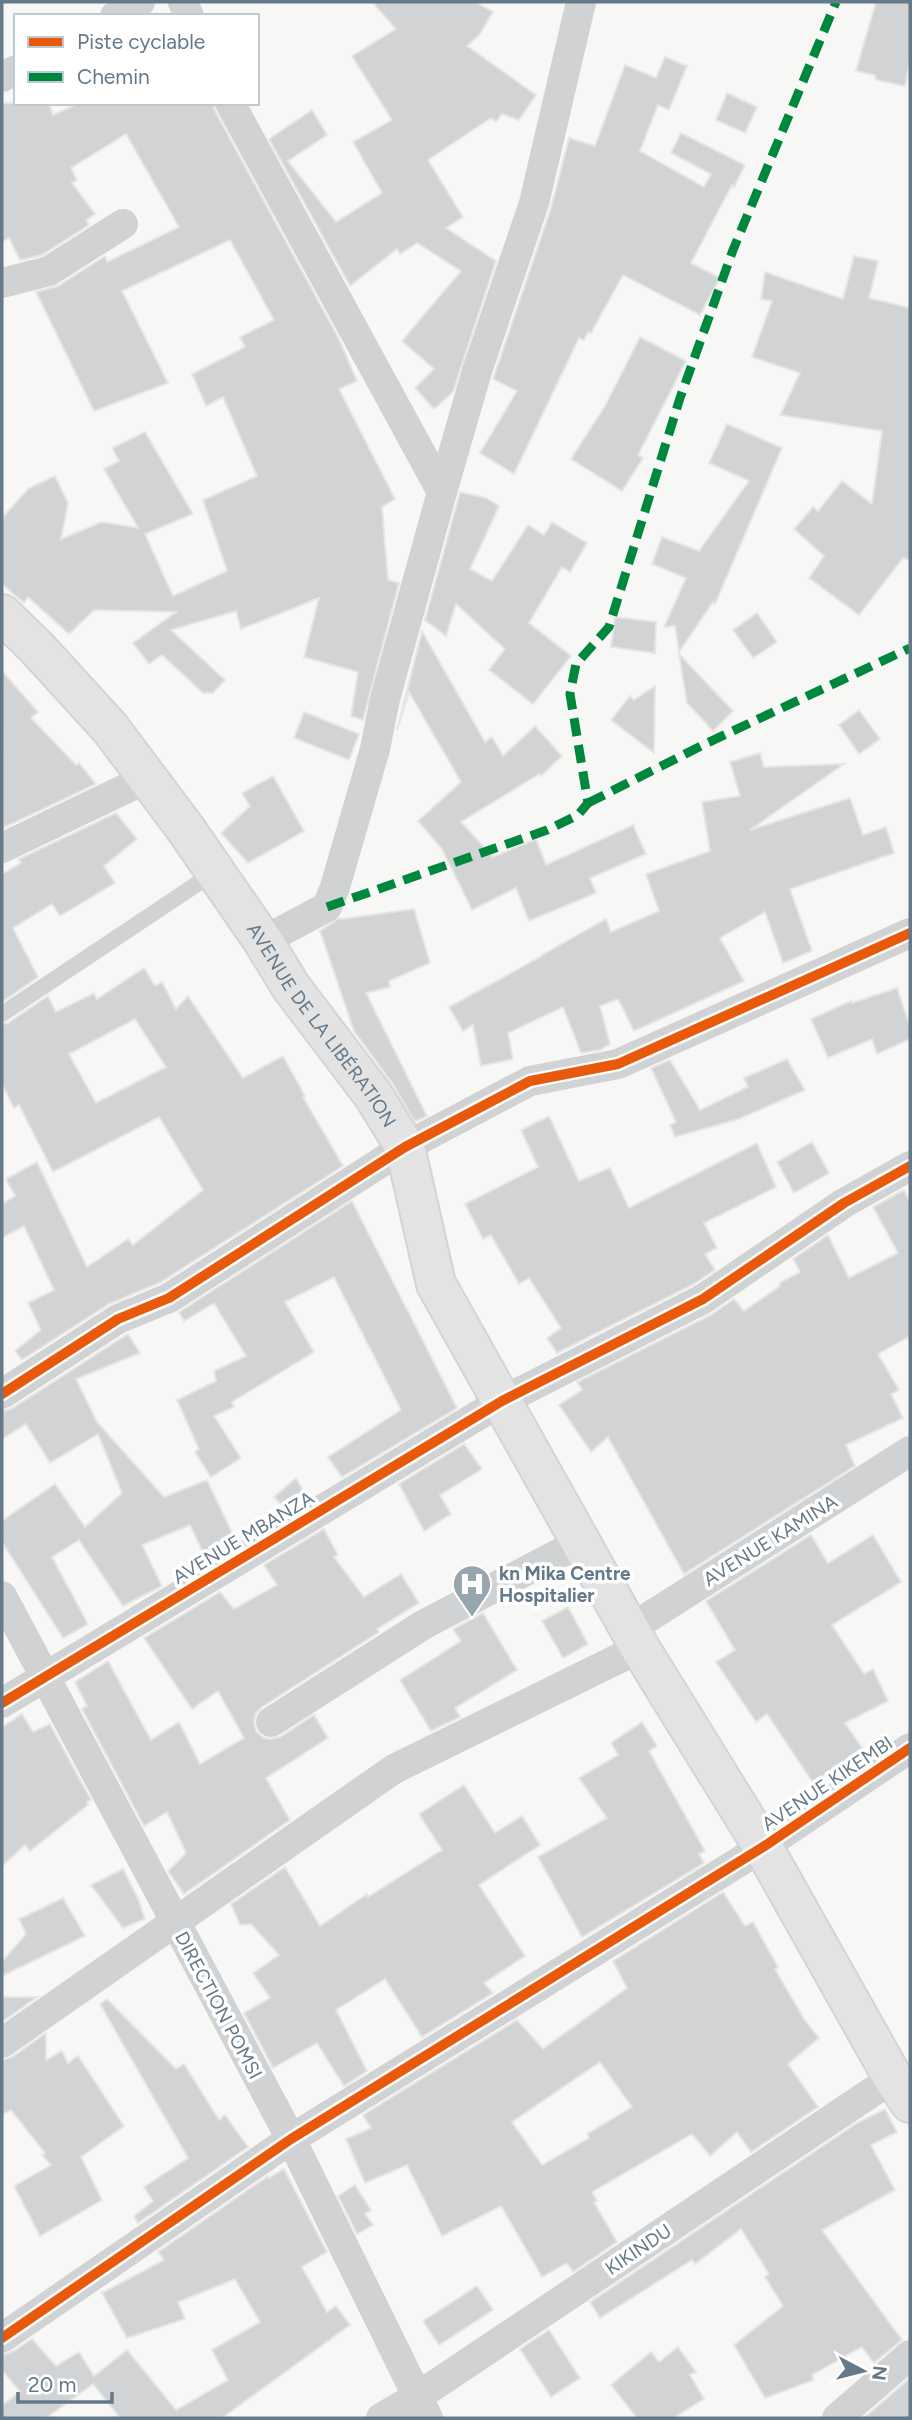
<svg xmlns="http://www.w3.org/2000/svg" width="912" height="2420" viewBox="0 0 912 2420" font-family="Figtree,sans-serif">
<rect width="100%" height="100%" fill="#f7f7f6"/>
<g fill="#d2d3d4" stroke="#e6e6e6" stroke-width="2" fill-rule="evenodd">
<polygon points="372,2 475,2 493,12 480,34 467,46 536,95 519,120 502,114 496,122 491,118 428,160 463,217 446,228 496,261 453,392 434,409 415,388 434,369 402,341 461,271 417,243 400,254 397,249 350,286 269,139 312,110 327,135 288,161 336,222 382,193 353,142 392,120 352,56 396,29"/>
<polygon points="876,2 910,2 910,59 905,86 876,80 875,75 856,71"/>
<polygon points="665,57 687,66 669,110 658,105 640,151 704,187 711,174 671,153 681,133 745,165 734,187 732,185 691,263 720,278 700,315 623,275 591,333 588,332 584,340 579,338 514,474 480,453 517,391 493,379 551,208 569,138 595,146 625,65 656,78"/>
<polygon points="727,93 757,107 745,133 716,120"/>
<polygon points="2,103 49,103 53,115 80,103 213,103 215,111 339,339 357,381 339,389 395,499 382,507 388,580 399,583 363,720 351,716 358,672 304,657 319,598 241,629 236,611 171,630 225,680 213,693 203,693 162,655 149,664 133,643 176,612 94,610 69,634 28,597 24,603 2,584 2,518 29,488 55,476 68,503 61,539 102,522 138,528 104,469 119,461 112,448 145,432 193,514 145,534 173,596 227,571 203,500 257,476 223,397 206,406 192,374 245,347 240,337 274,320 230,240 122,291 168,383 94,411 36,292 58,286 105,256 107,262 179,227 126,134 71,168 77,180 72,183 95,214 86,220 89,225 42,255 20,260 9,238 2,242"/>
<polygon points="854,256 878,261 869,298 910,308 910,560 903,558 859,615 809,578 824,556 794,529 813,507 818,511 842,481 872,504 882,431 780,415 800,373 752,357 772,301 761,299 765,272 843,299"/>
<polygon points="640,337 686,361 638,455 643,458 622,491 571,459 605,406"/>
<polygon points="727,424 782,448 715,604 713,602 679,652 675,626 664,627 686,578 652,564 662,537 699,551 749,481 709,463"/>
<polygon points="460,492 486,498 499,506 470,569 492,581 528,525 544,535 552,522 587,543 570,572 562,567 529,623 571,656 533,704 489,670 505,649 456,604 446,636 425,620"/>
<polygon points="757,613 777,642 753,658 733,630"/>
<polygon points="615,617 656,622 655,653 611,647"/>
<polygon points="422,631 485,742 492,737 503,756 535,726 562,756 541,776 539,774 461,822 493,857 536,839 546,865 633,825 646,854 590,878 596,893 529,921 516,888 472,910 442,849 418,821 461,782 409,692 397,730"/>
<polygon points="679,654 733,711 713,731 687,703"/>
<polygon points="2,671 38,712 31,718 76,765 79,763 96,784 3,828"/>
<polygon points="655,686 654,753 611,720 630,696 634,700"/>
<polygon points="859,710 880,739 859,754 839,725"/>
<polygon points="304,712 359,734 349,760 294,738"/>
<polygon points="760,753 764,767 844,764 750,830 850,798 863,835 886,827 894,853 790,889 812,951 783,963 765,912 720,938 744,981 634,1031 618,999 600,1006 610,1044 600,1050 581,1053 563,1007 508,1033 513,1059 481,1066 473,1025 463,1031 449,1007 542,956 542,955 606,919 611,932 659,911 646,874 710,851 702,802 740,796 730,762"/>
<polygon points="273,776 304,831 248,863 221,833 250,806 242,793"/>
<polygon points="116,813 137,839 104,866 115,883 60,916 52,904 13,928 38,977 2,1002 2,874 21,863 19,859"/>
<polygon points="414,909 430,963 389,981 390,987 366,993 427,1116 415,1122 392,1083 354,1031 320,931 339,918 342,919"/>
<path d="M144,968L155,986L162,982L176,1009L188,996L243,1078L283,1056L305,1096L303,1097L343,1166L161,1282L109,1304L22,1360L15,1351L41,1330L28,1303L54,1290L24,1226L2,1238V1204L15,1196L6,1179L37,1162L87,1267L128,1239L133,1245L203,1190L159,1117L53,1172L19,1105L14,1108L2,1084V1024L8,1023L48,996L56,1012L94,993L97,999ZM135,1019L166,1067L96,1103L69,1054Z"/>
<polygon points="897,988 910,1027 910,1039 877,1054 872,1039 828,1058 811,1019 851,1001 852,1003"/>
<polygon points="787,1059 805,1090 739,1119 675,1137 670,1125 676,1122 651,1068 670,1060 700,1110 748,1087 744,1078"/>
<polygon points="549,1116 579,1181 610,1168 629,1208 757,1143 776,1187 704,1223 717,1248 705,1254 715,1270 694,1284 557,1353 547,1338 561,1328 529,1278 519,1284 491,1235 483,1239 465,1204 538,1167 521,1130"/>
<polygon points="812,1142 829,1173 794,1193 777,1162"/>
<polygon points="904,1190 910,1202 910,1336 878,1354 899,1390 891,1394 903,1418 846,1445 855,1466 684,1574 608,1437 591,1452 559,1405 582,1390 577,1382 711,1315 734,1299 744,1311 780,1286 779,1283 800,1272 793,1259 828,1235 849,1278 898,1253 873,1207"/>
<polygon points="352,1201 457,1408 342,1477 328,1457 401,1410 334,1277 285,1302 314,1352 232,1402 234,1407 214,1416 241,1458 211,1477 195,1452 199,1449 177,1400 216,1381 214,1371 246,1356 214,1303 184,1321 179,1312"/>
<polygon points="128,1334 140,1353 76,1379 97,1422 164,1497 207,1480 236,1541 206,1559 190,1525 142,1545 162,1586 123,1606 79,1540 52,1557 88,1624 63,1638 2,1542 2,1521 55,1484 85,1527 122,1493 98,1434 50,1463 26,1424 2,1439 2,1411 11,1409"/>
<polygon points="464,1444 482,1469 440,1495 451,1514 424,1531 399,1484"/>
<polygon points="296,1478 307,1498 287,1511 274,1497"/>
<polygon points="324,1529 338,1555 334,1557 364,1597 401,1574 419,1603 377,1629 379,1632 262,1707 256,1713 254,1722 256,1731 264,1738 271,1739 280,1737 314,1715 328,1738 266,1778 290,1820 184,1894 168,1871 186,1853 167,1812 144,1826 82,1709 87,1706 75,1682 108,1661 151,1740 179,1722 200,1764 244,1738 218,1691 192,1709 144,1638 220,1592 234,1609 277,1585 264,1565"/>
<polygon points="811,1535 828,1563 873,1535 901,1582 832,1625 864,1674 873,1669 888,1701 845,1723 863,1749 813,1783 767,1714 756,1722 716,1662 735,1650 706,1601"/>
<polygon points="568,1607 588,1644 563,1658 542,1621"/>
<polygon points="483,1613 517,1670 455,1708 460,1717 431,1731 400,1680 461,1641 453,1629"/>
<polygon points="22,1714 33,1732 50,1724 91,1800 87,1802 88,1805 30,1851 25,1845 2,1866 2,1727"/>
<polygon points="642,1722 657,1746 649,1751 705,1851 699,1854 704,1863 582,1937 538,1857 607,1818 579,1778 618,1755 611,1743"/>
<polygon points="464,1785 495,1833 522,1816 540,1845 479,1885 525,1956 484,1983 493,1993 422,2037 385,1979 336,2010 367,2071 344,2086 317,2043 273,2068 244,2013 270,1998 253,1973 279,1955 251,1924 240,1925 231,1904 285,1867 320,1926 367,1894 368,1897 442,1850 419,1814"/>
<polygon points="123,1869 138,1899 145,1919 123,1928 91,1885"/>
<path d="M723,1892L745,1926L753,1922L778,1967L775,1969L804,2019L819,2038L788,2064L818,2107L751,2152L737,2132L710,2156L692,2134L592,2192L597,2201L594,2202L617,2242L573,2272L567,2263L542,2277L501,2206L442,2236L407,2165L365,2183L346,2139L371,2128L363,2115L517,2020L543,2049L627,1988L613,1961ZM600,2062L632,2107L587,2134L589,2138L542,2165L512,2122Z"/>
<polygon points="63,1898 85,1936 2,1976 2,1962 26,1934 19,1919"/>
<polygon points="2,1997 37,1997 2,2022"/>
<polygon points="107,1999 176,2069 184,2064 219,2120 225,2115 248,2147 138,2223 134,2216 153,2201 144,2187 188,2158 100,2004"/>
<polygon points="46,2033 46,2060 62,2051 68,2063 78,2056 124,2126 81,2157 102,2200 40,2236 14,2186 51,2165 42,2155 45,2153 11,2110 2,2115 2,2060 12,2057"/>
<polygon points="885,2109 897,2132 871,2145 895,2190 822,2230 902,2340 874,2363 862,2347 812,2375 814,2380 765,2398 734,2345 783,2306 765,2277 769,2274 741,2229 695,2264 692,2260 600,2318 590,2302 857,2123"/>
<polygon points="284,2169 327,2252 302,2267 327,2312 336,2306 350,2325 222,2418 120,2418 93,2384 46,2418 2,2418 2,2405 20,2392 2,2370 2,2355 12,2352 32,2339 56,2366 79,2352 94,2376 127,2350 176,2410 228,2380 212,2350 260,2322 235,2279 178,2302 185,2319 127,2338 102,2293 164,2260 158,2252 268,2176 269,2178"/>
<polygon points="355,2185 371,2210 365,2214 373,2225 357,2234 338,2196"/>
<polygon points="477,2286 493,2310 439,2345 423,2321"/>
<polygon points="549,2330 580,2378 551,2397 520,2349"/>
<polygon points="678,2347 696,2372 690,2375 704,2399 673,2418 637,2418 611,2385 651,2352 659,2362"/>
<polygon points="910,2378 910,2418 864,2418"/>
</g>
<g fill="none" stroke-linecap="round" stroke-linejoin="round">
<g stroke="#d2d4d5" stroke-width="42">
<g id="highway">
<path id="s1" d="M2,614L37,648L110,728L185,828L263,941L291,987L373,1095L405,1147L436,1284L640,1648L763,1847L893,2078L910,2103"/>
</g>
</g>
<polyline stroke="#d1d2d3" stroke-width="16" points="2,1014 215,872"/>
<g stroke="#d1d2d3" stroke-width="30">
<polyline points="183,2 189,16"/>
<polyline points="115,16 140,2"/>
<polyline points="2,77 16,70"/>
<polyline points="230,103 442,492"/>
<polyline points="2,283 49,271 123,224"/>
<polyline points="2,848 146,779"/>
<polyline points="263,941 327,907 335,887 375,749 385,699 442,492 477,371 534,203 581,2"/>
<polyline points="2,1394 118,1319 169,1298 405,1147 530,1081 618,1064 910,933"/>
<polyline points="2,1596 291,2139 428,2418"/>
<polyline points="630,1629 910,1451"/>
<polyline points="2,1703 502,1401 703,1299 844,1203 910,1166"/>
<polyline points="271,1722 423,1625 581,1542"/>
<polyline points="2,2043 394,1769 640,1648"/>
<polyline points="2,2338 291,2139 763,1847 910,1748"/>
<polyline points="381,2418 417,2397 893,2078"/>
<polyline points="837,2418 910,2355"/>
</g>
<use href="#highway" stroke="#e3e3e4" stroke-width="38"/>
<g stroke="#00873e" stroke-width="9" stroke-dasharray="18 9" stroke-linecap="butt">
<polyline points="588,803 705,744 910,648"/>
<polyline points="327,907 547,830 578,815 588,803 570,694 576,664 609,627 680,398 733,250 836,2"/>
</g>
<g stroke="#fff" stroke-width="15">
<g id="cycleway">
<polyline points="2,1394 118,1319 169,1298 405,1147 530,1081 618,1064 910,933"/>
<polyline points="2,1703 502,1401 703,1299 844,1203 910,1166"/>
<polyline points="2,2338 291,2139 763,1847 910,1748"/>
</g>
</g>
<use href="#cycleway" stroke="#e8590c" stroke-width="10"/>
</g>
<defs>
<g id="hospital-pin" transform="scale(2.0125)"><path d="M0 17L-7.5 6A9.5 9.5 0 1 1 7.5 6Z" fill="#97a5af" stroke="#fff"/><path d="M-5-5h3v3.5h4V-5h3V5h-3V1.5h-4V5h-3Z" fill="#fff"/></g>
</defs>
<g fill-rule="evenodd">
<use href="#hospital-pin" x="472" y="1584"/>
</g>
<g text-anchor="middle" stroke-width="7" stroke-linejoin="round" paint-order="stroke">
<g font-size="19" fill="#647989" stroke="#fff">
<text dy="7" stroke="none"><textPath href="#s1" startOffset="522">AVENUE DE LA LIBÉRATION</textPath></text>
<text transform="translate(243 1537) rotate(-31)" y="7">AVENUE MBANZA</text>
<text transform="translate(770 1540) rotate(-32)" y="7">AVENUE KAMINA</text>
<text transform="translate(827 1783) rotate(-34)" y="7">AVENUE KIKEMBI</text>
<text transform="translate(219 2005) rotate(62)" y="7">DIRECTION POMSI</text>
<text transform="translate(638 2249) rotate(-34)" y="7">KIKINDU</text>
</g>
<g font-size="19" font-weight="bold" fill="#647989" stroke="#fff" text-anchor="start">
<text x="499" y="1580">kn Mika Centre<tspan x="499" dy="22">Hospitalier</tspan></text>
</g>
</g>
<rect width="912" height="2420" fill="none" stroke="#647989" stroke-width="7"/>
<rect x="14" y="14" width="245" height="91" fill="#ffffff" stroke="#c1c9d0" stroke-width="2"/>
<rect x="28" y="37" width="35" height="10" fill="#e8590c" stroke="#c1c9d0" stroke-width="2"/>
<text x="77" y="49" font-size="21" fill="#647989">Piste cyclable</text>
<rect x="28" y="72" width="35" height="10" fill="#00873e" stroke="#c1c9d0" stroke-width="2"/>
<text x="77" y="84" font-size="21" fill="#647989">Chemin</text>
<g transform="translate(863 2371) rotate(97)" stroke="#ffffff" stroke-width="5" paint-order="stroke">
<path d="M0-5L12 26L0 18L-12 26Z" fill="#647989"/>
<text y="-10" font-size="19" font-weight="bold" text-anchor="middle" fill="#647989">N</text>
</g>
<path d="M18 2392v10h94v-10" fill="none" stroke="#647989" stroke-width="3.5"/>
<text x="28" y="2392" font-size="21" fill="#647989" stroke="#ffffff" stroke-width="5" paint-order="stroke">20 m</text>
</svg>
